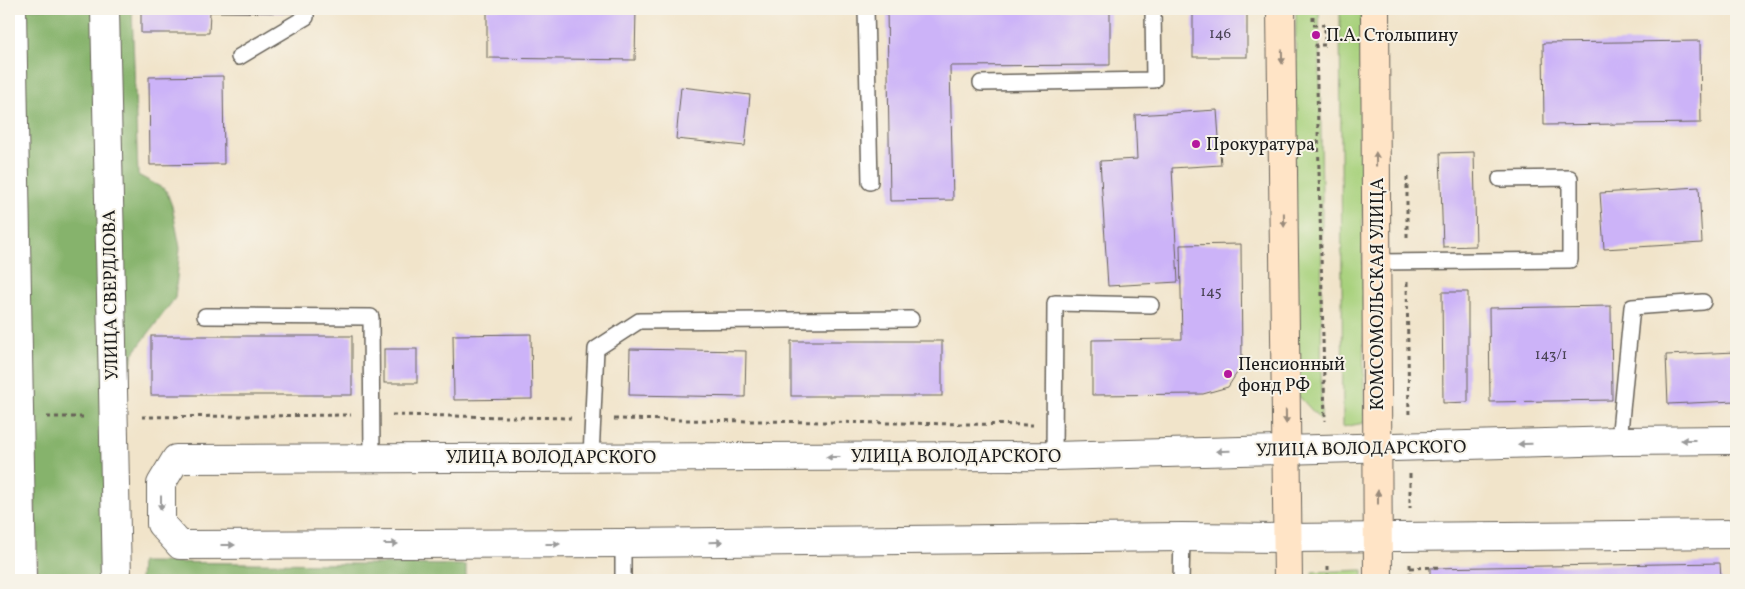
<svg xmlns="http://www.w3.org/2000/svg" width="1745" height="589" viewBox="0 0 1745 589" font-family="Vollkorn,serif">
<rect width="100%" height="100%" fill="#f7f3e8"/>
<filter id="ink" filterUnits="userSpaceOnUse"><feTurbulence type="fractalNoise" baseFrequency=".02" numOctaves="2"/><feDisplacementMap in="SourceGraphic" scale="10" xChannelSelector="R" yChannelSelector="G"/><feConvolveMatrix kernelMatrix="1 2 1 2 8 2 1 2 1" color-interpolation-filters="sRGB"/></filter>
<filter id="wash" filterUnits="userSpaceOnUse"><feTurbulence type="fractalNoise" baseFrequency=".0096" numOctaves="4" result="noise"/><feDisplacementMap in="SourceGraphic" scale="20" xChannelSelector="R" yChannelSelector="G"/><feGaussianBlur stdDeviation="1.12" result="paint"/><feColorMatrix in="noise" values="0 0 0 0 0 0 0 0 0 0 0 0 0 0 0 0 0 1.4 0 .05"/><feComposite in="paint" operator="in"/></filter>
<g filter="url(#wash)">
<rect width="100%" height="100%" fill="#f1e4ca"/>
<g fill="#a8d17d" stroke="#62764c">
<polygon points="1296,9 1319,9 1322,198 1321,420 1291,388"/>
<polygon points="1340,9 1361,9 1364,423 1343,427"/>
<polygon points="1363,570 1363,580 1313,580 1312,572"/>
</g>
<g fill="#86b36c" stroke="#516844">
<polygon points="16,9 132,9 138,175 166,190 172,206 180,248 175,298 133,354 124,400 109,580 38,580"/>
<polygon points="141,562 466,565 466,580 140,580"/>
</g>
<g id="blocks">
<g fill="#ccb3f8">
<polygon points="141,9 293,9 293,13 210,12 209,33 141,33"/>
<polygon points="487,9 636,9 635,60 487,58"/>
<polygon points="887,9 1110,9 1110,65 950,66 953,200 890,201"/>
<rect x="1193" y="9" width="54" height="48"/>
<polygon points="1700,41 1701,123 1544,125 1543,43"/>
<polygon points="223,76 224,164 150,165 149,77"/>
<polygon points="681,87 750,95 745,146 676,139"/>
<polygon points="1217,110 1221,165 1172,168 1178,282 1108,286 1100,161 1137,159 1135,115"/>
<polygon points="1474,152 1476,246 1443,247 1440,153"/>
<polygon points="1699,187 1702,243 1604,249 1600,193"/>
<polygon points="1241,244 1242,365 1228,387 1203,394 1092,395 1092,340 1182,339 1180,245"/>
<polygon points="1442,292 1468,292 1468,402 1443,403"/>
<polygon points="1611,306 1612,400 1490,402 1489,308"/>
<polygon points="531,334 532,399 454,400 453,335"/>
<rect x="151" y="336" width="201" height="59"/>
<rect x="791" y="341" width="151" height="55"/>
<rect x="384" y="349" width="33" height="34"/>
<polygon points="630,349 746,351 745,397 629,395"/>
<polygon points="1736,352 1736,401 1668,404 1666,355"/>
<polygon points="1720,563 1721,580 1430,580 1430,568"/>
</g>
</g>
</g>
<g filter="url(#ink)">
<use href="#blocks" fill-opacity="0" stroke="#676259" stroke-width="1"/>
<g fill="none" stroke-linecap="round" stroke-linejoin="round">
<g stroke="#676259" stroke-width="18">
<g id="lane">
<polyline points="866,9 870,182"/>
<polyline points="239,57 306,17 306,9"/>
<polyline points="981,83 1154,80 1153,9"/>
<polyline points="1377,262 1570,260 1570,178 1500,179"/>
<polyline points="205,316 371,317 372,458"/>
<polyline points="1619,441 1632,307 1703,302"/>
<polyline points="1054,456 1055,303 1151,305"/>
<polyline points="591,457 596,349 639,321 911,319"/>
<polyline points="623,543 623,580"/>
<polyline points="1181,580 1182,537"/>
</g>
</g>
<g stroke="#676259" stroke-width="30">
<g id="street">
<polyline points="12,9 22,580"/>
<polyline points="105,9 117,580"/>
<polyline points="1736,440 1619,441 1054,456 176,459 161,484 161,524 180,545 623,543 1182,537 1287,538 1736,534"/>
</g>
</g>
<g stroke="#676259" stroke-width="30">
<g id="secondary">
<polyline points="1281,9 1288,580"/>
<polyline points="1375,9 1378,580"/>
</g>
</g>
<g stroke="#676259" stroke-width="3" stroke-dasharray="4 4" stroke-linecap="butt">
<polyline points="1313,9 1313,25 1325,25 1325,45 1316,45 1325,421"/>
<polyline points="1407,177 1407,241"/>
<polyline points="1407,282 1409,418"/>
<polyline points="392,415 571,418"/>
<polyline points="47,417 86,417"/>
<polyline points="142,417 351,415"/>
<polyline points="614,419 1033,425"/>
<polyline points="1410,474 1410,508"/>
<polyline points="1410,564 1410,580"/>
<polyline points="1328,566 1328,580"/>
<polyline points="1410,568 1442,567"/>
</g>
<use href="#lane" stroke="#fff" stroke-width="15"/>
<use href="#street" stroke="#fff" stroke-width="28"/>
<use href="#secondary" stroke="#ffe4c6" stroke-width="28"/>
</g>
<defs><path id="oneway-solid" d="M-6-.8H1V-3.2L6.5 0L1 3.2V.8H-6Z" transform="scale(1.25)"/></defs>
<g fill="#998a7a">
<use href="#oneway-solid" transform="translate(1282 57) rotate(89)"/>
<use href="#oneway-solid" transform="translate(1376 159) rotate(-91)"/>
<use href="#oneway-solid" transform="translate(1284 220) rotate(89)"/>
<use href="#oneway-solid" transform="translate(1286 417) rotate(89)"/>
<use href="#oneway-solid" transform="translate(1378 497) rotate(-90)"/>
</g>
<g fill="#999">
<use href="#oneway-solid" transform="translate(1688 440) rotate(180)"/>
<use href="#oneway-solid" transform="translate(1525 444) rotate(178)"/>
<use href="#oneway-solid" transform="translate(1223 451) rotate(178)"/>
<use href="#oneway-solid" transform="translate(833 457) rotate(180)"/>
<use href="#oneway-solid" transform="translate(161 503) rotate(90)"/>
<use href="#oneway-solid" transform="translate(716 542) rotate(-1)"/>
<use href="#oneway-solid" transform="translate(391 544)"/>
<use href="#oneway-solid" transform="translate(553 544)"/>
<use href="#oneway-solid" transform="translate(228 545)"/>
</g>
</g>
<g fill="#b5179e" stroke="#f7f3e8" stroke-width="2">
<circle cx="1316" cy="35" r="5"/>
<circle cx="1196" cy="144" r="5"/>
<circle cx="1228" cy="374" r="5"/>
</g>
<g text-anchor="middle" stroke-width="4" stroke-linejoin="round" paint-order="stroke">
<g font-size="15" fill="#484253">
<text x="1220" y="38">146</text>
<text x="1211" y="296">145</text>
<text x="1551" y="359">143/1</text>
</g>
<g font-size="18" fill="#1c1c1c" stroke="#f7f3e8" text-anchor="start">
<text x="1326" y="41">П.А. Столыпину</text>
<text x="1206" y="150">Прокуратура</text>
<text x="1238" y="370">Пенсионный<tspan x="1238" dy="21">фонд РФ</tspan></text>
</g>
<g font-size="18" fill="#1c1c1c" stroke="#f7f3e8">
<text transform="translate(1377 294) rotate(-90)" y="6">КОМСОМОЛЬСКАЯ УЛИЦА</text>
<text transform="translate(110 295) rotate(-91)" y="6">УЛИЦА СВЕРДЛОВА</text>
<text transform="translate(1361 448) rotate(-1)" y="6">УЛИЦА ВОЛОДАРСКОГО</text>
<text x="956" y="462">УЛИЦА ВОЛОДАРСКОГО</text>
<text x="551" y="463">УЛИЦА ВОЛОДАРСКОГО</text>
</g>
</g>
<rect width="1745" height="589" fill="none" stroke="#f7f3e8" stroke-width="30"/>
</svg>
